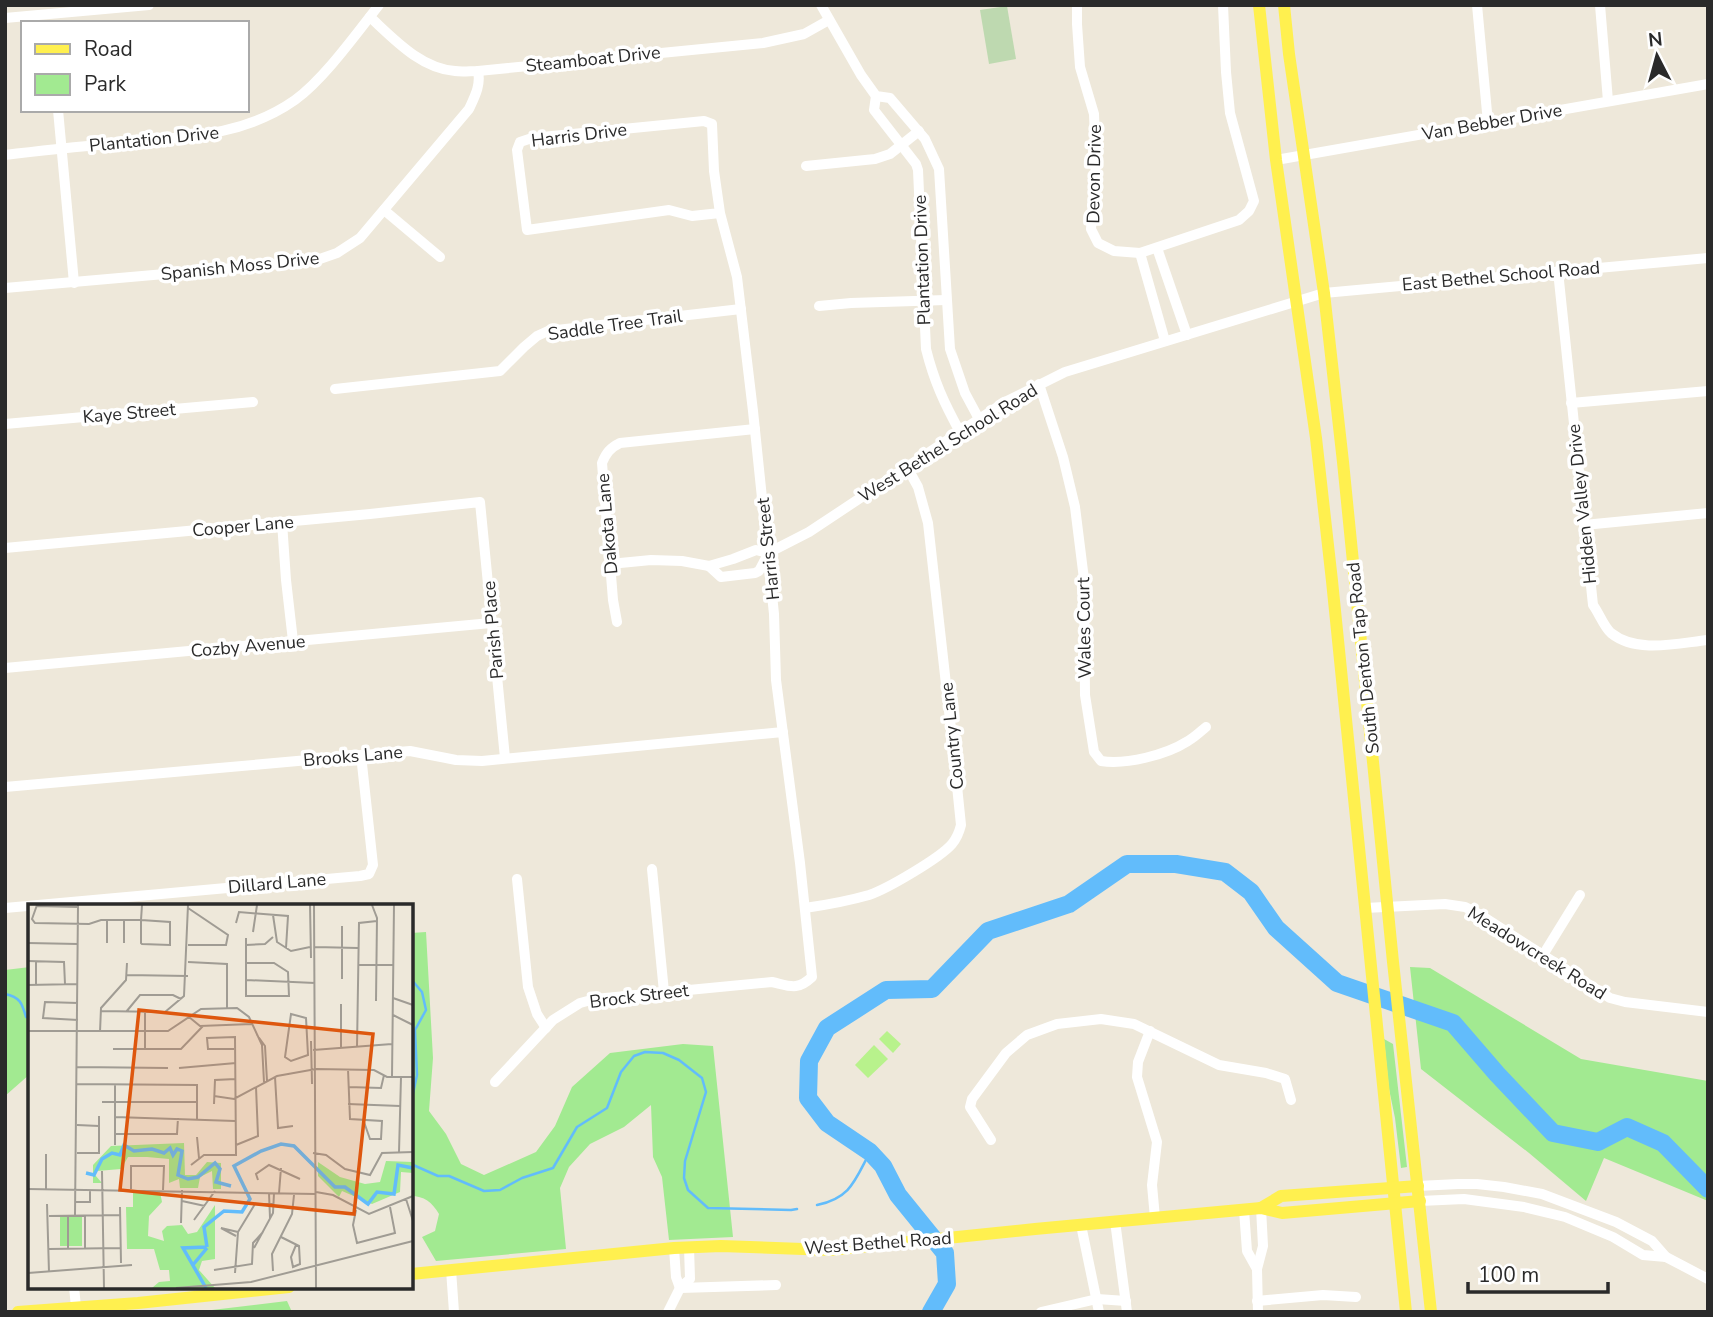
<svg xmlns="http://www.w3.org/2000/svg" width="1713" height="1317" viewBox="0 0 1713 1317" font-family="'Nunito Sans',sans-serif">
<rect width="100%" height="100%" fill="#eee8da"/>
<g fill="#a2ea91">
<path d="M426,932L433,1058L429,1111L446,1134L461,1164L484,1175L536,1152L555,1126L572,1087L610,1053L683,1044L713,1046L733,1237L669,1240L662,1177L653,1157L651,1105L624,1127L590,1144L569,1167L560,1188L566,1249L436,1261L422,1237L435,1231L439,1214C432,1202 424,1196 411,1196V933Z"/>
<polygon points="30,967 30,1074 5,1096 5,970"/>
<polygon points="1410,967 1430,968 1581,1059 1708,1081 1708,1201 1604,1158 1586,1201 1529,1153 1421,1069"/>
<polygon points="1384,1039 1393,1044 1407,1167 1401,1168 1395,1118 1389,1089"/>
<polygon points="287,1301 292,1312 195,1312"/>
</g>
<polygon fill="#bed9b0" points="1007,6 1016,59 989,64 980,10"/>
<g fill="#b8f28c">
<polygon points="887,1031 901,1044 893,1053 879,1039"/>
<polygon points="874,1045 888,1059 868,1078 855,1065"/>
</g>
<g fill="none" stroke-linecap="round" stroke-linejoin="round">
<g stroke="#62bcfb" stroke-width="2.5">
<polyline points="411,979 422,992 426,1010 415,1030 417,1075 411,1103"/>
<path d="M5,994C20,997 22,1003 26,1017L30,1018"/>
<polyline points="411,1164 438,1176 449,1176 484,1191 500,1190 522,1178 553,1168 577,1127 607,1108 621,1072 634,1056 645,1052 663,1053 679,1060 702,1078 706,1092 685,1161 684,1178 688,1190 708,1208 791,1210 797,1209"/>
<path d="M817,1205C851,1198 855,1180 870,1152"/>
</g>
<polyline stroke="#62bcfb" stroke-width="18" points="931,1312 947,1284 945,1253 898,1195 883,1166 870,1152 827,1123 808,1098 809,1061 827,1028 886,990 932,989 988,931 1069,904 1127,864 1176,864 1225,872 1251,892 1276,928 1337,983 1453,1023 1497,1074 1553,1133 1598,1142 1627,1127 1663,1143 1708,1189"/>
<g stroke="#fff" stroke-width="10">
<polyline points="821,5 861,75 876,96 890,98 925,139 939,169 950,349 965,393 979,419"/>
<polyline points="1077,5 1077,24 1080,67 1094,114 1096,164 1091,229 1098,243 1114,251 1140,253 1239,220 1249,211 1254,201 1230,113 1226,72 1223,5"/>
<polyline points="1477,5 1488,123"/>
<polyline points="1600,5 1608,101"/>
<path d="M370,17C394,39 420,68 455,71C462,72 470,71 478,71L763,43L804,34L829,20"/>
<polyline points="5,18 149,5"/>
<path d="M876,96L874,110L916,164L918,170L926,349C934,381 944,403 960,432"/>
<polyline points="58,110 74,283"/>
<path d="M5,155C46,150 86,146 127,142C186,137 244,136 295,100C324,79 356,34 379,5"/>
<polyline points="1276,160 1708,84"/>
<polyline points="806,166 875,159 890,154 919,131"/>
<polyline points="384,210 440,257"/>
<polyline points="1157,248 1187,335"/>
<polyline points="1140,253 1165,341"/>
<path d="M1558,271L1593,605C1599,613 1604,627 1611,633C1637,654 1678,643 1708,640"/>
<path d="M5,288L314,261L337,253L360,238L469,109C475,96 481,85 478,71"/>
<polyline points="819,306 851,303 946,300"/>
<path d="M1039,384L1063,457L1075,507L1084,579L1085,695L1094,752L1101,761C1126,765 1166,755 1188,741C1195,737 1200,732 1206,727"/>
<polyline points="335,389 500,371 524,347 537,336 548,331 741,309"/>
<polyline points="1571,403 1708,391"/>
<polyline points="5,424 253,402"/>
<polyline points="282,522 286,580 293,641"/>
<polyline points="1584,525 1708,513"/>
<polyline points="5,548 370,514 480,502 505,758"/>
<polyline points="768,553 809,532 1005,402 1065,372 1324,293 1708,258"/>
<polyline points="610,564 651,560 682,561 709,566 733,559 756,550 768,553"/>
<polyline points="709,566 721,577 755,573 759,571 768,554"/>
<path d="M617,622L613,600L602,463C606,453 610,448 620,443L755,429"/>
<polyline points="5,668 491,623"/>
<polyline points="5,787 410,751 456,760 482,761 783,732"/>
<polyline points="652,869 664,992"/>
<polyline points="517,879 528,987 537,1014 546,1028"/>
<polyline points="5,908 360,876 369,874 373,865 361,755"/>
<path d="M805,908C826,905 848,901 869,895C887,889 940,858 952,844C957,838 959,833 961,825L953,747L928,523L918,487L907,467"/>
<polyline points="1365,908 1445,904 1465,907 1479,914 1610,998 1625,1002 1708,1012"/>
<polyline points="1543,955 1580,895"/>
<polyline points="1150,1031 1138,1062 1137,1077 1157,1142 1152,1185 1155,1218"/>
<path d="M495,1082L553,1020L580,1003L595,999L772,982C790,986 797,991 812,977L800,863L776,680L774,614L753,411L737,277L720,213L714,171L712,124L704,121L532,138L520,142L517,150L527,230L669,210L692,216L720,213"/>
<polyline points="991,1140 970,1107 972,1099 1006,1053 1027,1035 1057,1024 1101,1019 1134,1024 1219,1065 1266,1073 1285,1079 1291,1100"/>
<polyline points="1418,1186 1458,1184 1477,1184 1504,1187 1542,1194 1616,1222 1652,1241 1666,1257 1708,1279"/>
<polyline points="1420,1201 1464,1199 1524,1207 1565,1217 1613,1237 1643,1255 1666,1257"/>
<polyline points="1244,1210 1247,1251 1257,1269"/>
<polyline points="1115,1221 1127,1312"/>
<polyline points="1081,1225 1099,1312"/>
<polyline points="674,1248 676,1277 680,1288"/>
<polyline points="451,1270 454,1312"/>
<polyline points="74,1287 76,1307"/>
<polyline points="680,1288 776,1285"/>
<polyline points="1257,1301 1323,1295 1356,1297"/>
<polyline points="668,1312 680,1288 690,1279 689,1247"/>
<polyline points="1041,1312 1097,1299 1126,1301"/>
<polyline points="1258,1312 1257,1269 1263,1246 1261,1208"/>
</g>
<g stroke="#fff04f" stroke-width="12">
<polyline points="1259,5 1276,160 1316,438 1332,581 1406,1312"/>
<polyline points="1284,5 1289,54 1324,293 1343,462 1393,962 1431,1312"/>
<polyline points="1261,1208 1281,1196 1418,1186"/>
<polyline points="411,1274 674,1248 721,1246 830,1250 1035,1229 1261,1208 1282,1213 1420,1201"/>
<polyline points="18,1312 138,1303 289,1287"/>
</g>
</g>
<g text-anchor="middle" stroke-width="7" stroke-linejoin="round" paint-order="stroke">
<g font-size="18" fill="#2a2a2a" stroke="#fff">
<text transform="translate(593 59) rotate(-6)" y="6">Steamboat Drive</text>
<text transform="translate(1492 122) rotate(-10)" y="6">Van Bebber Drive</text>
<text transform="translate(579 135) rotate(-7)" y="6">Harris Drive</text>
<text transform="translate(154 139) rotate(-6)" y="6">Plantation Drive</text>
<text transform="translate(1094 174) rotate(-89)" y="6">Devon Drive</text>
<text transform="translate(922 260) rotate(-92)" y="6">Plantation Drive</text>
<text transform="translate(240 266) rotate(-6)" y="6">Spanish Moss Drive</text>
<text transform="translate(1501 276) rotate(-5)" y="6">East Bethel School Road</text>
<text transform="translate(615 325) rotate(-8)" y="6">Saddle Tree Trail</text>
<text transform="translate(129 413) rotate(-5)" y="6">Kaye Street</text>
<text transform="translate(948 443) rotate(-32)" y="6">West Bethel School Road</text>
<text transform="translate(1582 504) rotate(-96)" y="6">Hidden Valley Drive</text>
<text transform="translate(607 524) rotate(-95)" y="6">Dakota Lane</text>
<text transform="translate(243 526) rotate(-5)" y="6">Cooper Lane</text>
<text transform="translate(768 549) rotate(-96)" y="6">Harris Street</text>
<text transform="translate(1084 628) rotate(-91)" y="6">Wales Court</text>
<text transform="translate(493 630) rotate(-95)" y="6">Parish Place</text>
<text transform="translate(248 646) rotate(-5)" y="6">Cozby Avenue</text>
<text transform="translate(1363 658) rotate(-96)" y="6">South Denton Tap Road</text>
<text transform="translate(952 736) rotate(-96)" y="6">Country Lane</text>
<text transform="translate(353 756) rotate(-5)" y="6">Brooks Lane</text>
<text transform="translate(277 883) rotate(-5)" y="6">Dillard Lane</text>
<text transform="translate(1537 953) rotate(32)" y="6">Meadowcreek Road</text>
<text transform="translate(639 996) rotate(-7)" y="6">Brock Street</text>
<text transform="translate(878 1243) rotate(-4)" y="6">West Bethel Road</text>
</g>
</g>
<g transform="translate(28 904)">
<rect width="385" height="385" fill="#eee8da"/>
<path d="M156,239L157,271H168L179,258L193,259V285H185L184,267L172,273L170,284H152L151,275L141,279V255L119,253H100L93,265L69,267L67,271L74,279H65V261L83,242ZM358,257L385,258V269L373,268L372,288L344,300L314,287L311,293L290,272V258L312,273L337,280L352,278ZM105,288H132L134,298L121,312L120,332L136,337L134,327L139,322L154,321L160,330L169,328L187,301V355L174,357L171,366L187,384H124L131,378L142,377L141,366H132L126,345H99L98,303H105ZM54,312V342H32V313Z" fill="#a2ea91"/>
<path fill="none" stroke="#62bcfb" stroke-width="3.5" d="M58,269L66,271L74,255L84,249L92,251L96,241L106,247L124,245L136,249L142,244L145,251L149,245L154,247L150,271L160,275L170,273L187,259L192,265L188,278L203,282M179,343L176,323L196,307L214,308L222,295L206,262L233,247L253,240L266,242L307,283H317L340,300L349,288L366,290L370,261L385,264M164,362L179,344M178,384L155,344L179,343"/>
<path fill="none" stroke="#a09c94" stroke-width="2" d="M9,1L4,15L7,19L61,20L73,16H113L142,18V41L114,40L113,39V16L114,1M282,1L283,54M286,1L288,384M344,1L349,14L348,97M9,2L50,3M245,11L249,38L263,47L282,43M208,19L211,8L260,12L258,44M225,28L229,1M218,34V92H261L260,68L246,59H218M0,39L50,40M79,39V16M96,39V16M160,41H198L200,31L160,4M218,41L237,40L245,33M287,43L330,44M0,57L36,58L37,80M8,58V81M160,58L199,60V104M331,61H365M99,71L160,72M314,75V22M218,76L287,79M0,81L50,80M365,94L385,101M0,95V127M72,107L137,108L156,92L160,1M98,108L112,91H145L153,95M263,110L278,114L280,151L263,157L257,153ZM365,111L385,121M161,113L172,122L224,120M50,116L15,114L17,98L50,99M0,127H140L173,105L209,104L221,113L234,141L236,178M72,128L73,104L98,76L99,59M229,131L237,142L239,177M283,137L284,180M329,143L331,19L349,17M313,144V100M85,145H153L175,122M117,145V109M285,146L364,140M49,163L140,164M151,164L208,159M320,165L322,215L354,217L353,235H342L336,218M247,173L250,224L265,222M364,173L366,1M49,180L169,181V217M320,183L353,184L356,171M186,192L206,195L249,172L288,165L346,166L359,173H385M74,198H169M186,200L187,176L208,175M320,200L372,202M87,213L207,217M49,221L71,222M87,230H149L150,214M169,233L171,254M87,241V180M208,241L230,232L228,183M371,248L373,173M49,249H71V212M285,249L298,251L317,265L342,271L354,249L385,248M163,261L176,251H208L207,133L179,134L180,145H206M74,267L76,384M230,276L228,270L241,261L272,275M0,285L288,290M18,285V250M103,285V262H136L135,286M288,288L305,291L341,310L385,292M241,289L242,314M251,289L253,264M378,295L385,317M154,297L177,302M47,298H62V287M19,300L21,368M92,303L93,359M328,306L325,321L329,339L367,329L362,303M47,311L50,1M57,311V344M21,312L92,311M40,312V345M166,316L187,287M153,319L154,286M208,332L193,324L210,328M253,333L271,342L272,360L265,363L263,353L268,341M226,344L245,309L246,289M21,345L92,344M186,366L224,360L225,339L235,328M245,367L244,350L264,310L266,291M0,369L104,361M207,369L210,328L227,300H246M148,384L223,378L385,337"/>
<path fill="#de570e" fill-opacity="0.15" stroke="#de570e" stroke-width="3.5" d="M111,106L345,130L326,310L92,286Z"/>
<rect width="385" height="385" fill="none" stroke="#2a2a2a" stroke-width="3.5"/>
</g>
<rect width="1713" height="1317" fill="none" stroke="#2a2a2a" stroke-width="14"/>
<rect x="21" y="21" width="228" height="91" fill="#ffffff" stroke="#aaaaaa" stroke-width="2"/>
<rect x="35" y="44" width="35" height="10" fill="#fff04f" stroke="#aaaaaa" stroke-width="2"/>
<text x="84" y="56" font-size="21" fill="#2a2a2a">Road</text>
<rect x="35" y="74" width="35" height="21" fill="#a2ea91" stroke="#aaaaaa" stroke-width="2"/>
<text x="84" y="91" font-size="21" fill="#2a2a2a">Park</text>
<g transform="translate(1657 56) rotate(354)" stroke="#ffffff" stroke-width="5" paint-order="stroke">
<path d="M0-5L12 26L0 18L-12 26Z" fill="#2a2a2a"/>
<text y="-10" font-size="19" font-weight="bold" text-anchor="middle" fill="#2a2a2a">N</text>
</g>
<path d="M1468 1282v10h140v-10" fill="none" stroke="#2a2a2a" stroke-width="3.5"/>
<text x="1478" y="1282" font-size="21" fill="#2a2a2a" stroke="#ffffff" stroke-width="5" paint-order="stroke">100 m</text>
</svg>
